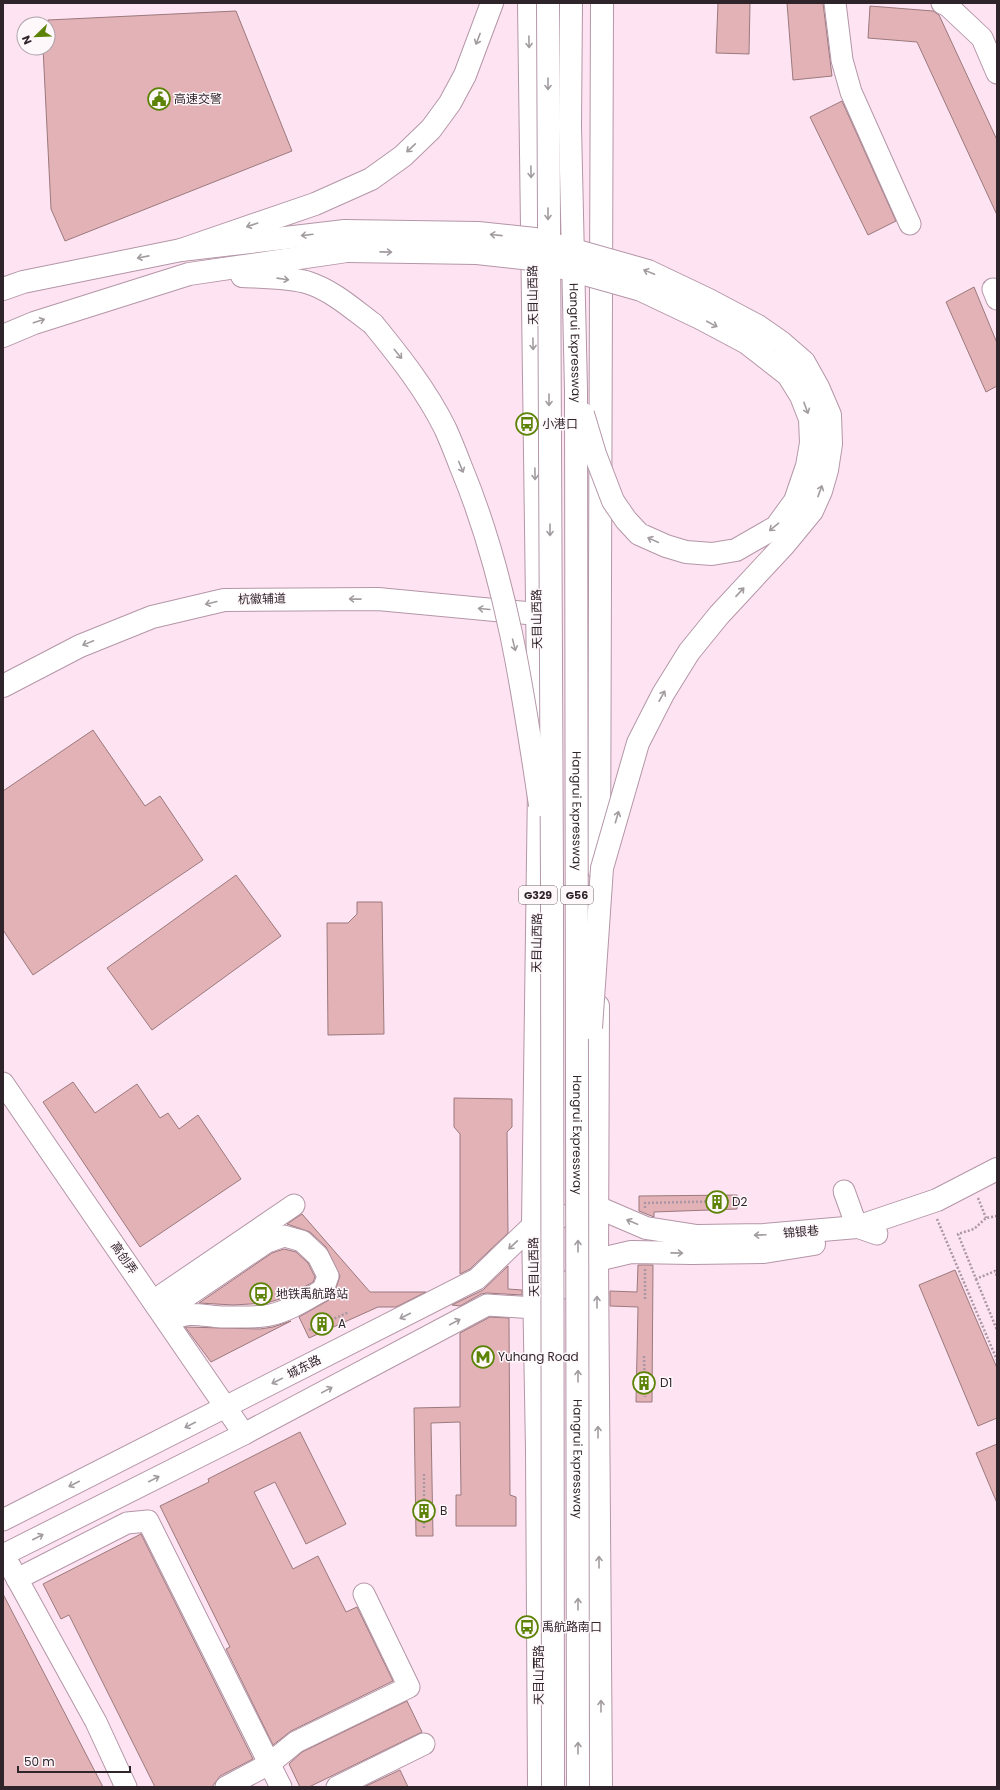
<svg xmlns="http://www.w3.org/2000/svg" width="1000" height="1790" viewBox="0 0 1000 1790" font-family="Poppins,'Noto Sans SC',sans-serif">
<rect width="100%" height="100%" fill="#fee4f3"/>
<g fill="#e2b2b7" stroke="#9b797c">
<polygon points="718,3 750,3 749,54 716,53"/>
<polygon points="787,3 823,3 832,76 793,80"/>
<polygon points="870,6 933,11 939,15 997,140 997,215 917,42 868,38"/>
<polygon points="236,11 292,151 65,241 51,209 43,48 48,48 48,20"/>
<polygon points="842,101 896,221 868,235 810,117"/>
<polygon points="974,287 997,343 997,386 986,392 946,302"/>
<polygon points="93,730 145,806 160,796 203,860 33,975 3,930 3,791"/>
<polygon points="236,875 281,936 152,1030 107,968"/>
<polygon points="357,902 382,902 384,1034 328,1035 327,923 348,923 357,914"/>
<polygon points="73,1082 95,1113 137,1084 160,1118 168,1113 179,1129 198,1115 241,1179 140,1247 43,1102"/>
<polygon points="454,1098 512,1099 512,1127 507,1132 508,1233 470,1269 460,1274 460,1134 454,1127"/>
<polygon points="737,1195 737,1209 654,1212 654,1217 639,1211 639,1196"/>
<polygon points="302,1214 370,1292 426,1292 396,1307 378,1307 309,1338 299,1317 329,1300 334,1294 340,1276 326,1247 310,1232 287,1224"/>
<polygon points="284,1249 296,1252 308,1263 315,1277 313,1282 286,1297 267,1303 233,1305 199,1303 272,1253"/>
<polygon points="638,1265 653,1265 652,1402 636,1402 638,1307 610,1306 610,1291 637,1292"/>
<polygon points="508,1266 508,1289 522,1290 522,1295 487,1293 481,1294 460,1306 452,1305 483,1290"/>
<polygon points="955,1270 997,1368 997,1418 978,1426 919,1285"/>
<polygon points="490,1317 509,1318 510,1495 516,1497 516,1526 456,1526 456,1495 461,1495 460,1422 431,1423 433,1536 416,1536 414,1408 460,1407 460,1333"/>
<polygon points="291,1321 211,1362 185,1327 260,1329 273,1327"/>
<polygon points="300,1432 346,1524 306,1544 275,1482 254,1492 293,1569 318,1556 346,1612 357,1607 393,1681 291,1731 273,1745 226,1649 230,1647 160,1506 209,1482 208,1479"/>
<polygon points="997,1444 997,1503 976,1453"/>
<polygon points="141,1534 253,1759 220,1776 212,1787 155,1787 69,1615 61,1619 43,1584"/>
<polygon points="3,1594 103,1787 3,1787"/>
<polygon points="407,1701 422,1732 309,1787 300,1787 289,1764 302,1752"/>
<polygon points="400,1770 408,1787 364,1787"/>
</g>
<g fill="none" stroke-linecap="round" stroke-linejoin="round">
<g stroke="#b496a7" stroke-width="23">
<g id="minor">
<polyline points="835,3 842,60 851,92 910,224"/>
<polyline points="942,3 948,6 982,38 997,73"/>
<polyline points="993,289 997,299"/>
<polyline points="3,1083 244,1434"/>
<polyline points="844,1191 857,1227 877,1234"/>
<polyline points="153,1301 294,1205"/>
<path d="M162,1313L267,1242L284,1236L302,1241L318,1256L328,1276L323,1290C307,1299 289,1311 270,1315C257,1318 235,1317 221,1317C202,1316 185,1309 169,1323"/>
<polyline points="3,1520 477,1279 533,1225 593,1208"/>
<polyline points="3,1555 244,1434 487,1305 535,1308 588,1267"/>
<polyline points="10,1566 96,1722 126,1787"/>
<polyline points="17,1579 127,1523 148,1521 281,1787"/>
<polyline points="226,1787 269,1764 296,1742 409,1687 364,1594"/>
<polyline points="337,1787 424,1744"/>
</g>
</g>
<g stroke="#b496a7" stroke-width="24">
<g id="major">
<polyline points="3,686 80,646 152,617 224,600 378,599 537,614"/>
<polyline points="597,1207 646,1228 697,1236 764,1235 857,1227 937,1200 997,1169"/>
<polyline points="597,1260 631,1252 692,1253 764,1252 814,1244"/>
</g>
</g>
<g stroke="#b496a7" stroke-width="24">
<g id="highway">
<polyline points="529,3 539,752"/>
<polyline points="181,250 315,204 371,179 403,156 431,129 450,103 465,75 492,3"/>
<path d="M242,276C260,277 292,277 309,283C333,291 353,309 373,324"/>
<polyline points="3,289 23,282 181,250 345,231"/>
<polyline points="3,336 34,323 189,274 347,251"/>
<polyline points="539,786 533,1225 537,1450 539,1787"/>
<polyline points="599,870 602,3"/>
<polyline points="598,1006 597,1260 601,1787"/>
</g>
</g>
<g stroke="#ab97a3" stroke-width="2.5" stroke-dasharray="2 2" stroke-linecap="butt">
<polyline points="978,1198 986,1218"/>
<polyline points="645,1208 645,1203 729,1201"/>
<polyline points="997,1216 986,1218 974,1229 958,1234 976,1279 995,1271 997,1276"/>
<polyline points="937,1219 997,1360"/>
<polyline points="976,1279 997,1330"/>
<polyline points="645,1299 645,1269"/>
<polyline points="309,1330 349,1312"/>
<polyline points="644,1356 645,1397"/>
<polyline points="424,1474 424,1530"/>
</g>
<use href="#minor" stroke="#fff" stroke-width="21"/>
<use href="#major" stroke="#fff" stroke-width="22"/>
<use href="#highway" stroke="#fff" stroke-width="22"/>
<g stroke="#b496a7" stroke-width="24" stroke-linecap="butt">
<g id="highway-bridge">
<polyline points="548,3 552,885 553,1787"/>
<path id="s1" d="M571,3L570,126L576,390L578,1787"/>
<polyline points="345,231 478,233 535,239 648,271 709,300 758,326 781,342 804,362 818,387 830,415 831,444 827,470 821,491 812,511 784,545 719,615 689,652 663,694 638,743 602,868 591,1028"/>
<polyline points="347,251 477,253 531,259 641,290 700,318 747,343 788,375 801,396 810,419 811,443 807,466 795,501 776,527 736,550 712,554 686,552 666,546 639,534 626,520 613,501 595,454 583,414"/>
<path d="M373,324C400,357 426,390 445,428C451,441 456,454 461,467C506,575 523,690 540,805"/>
</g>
</g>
<use href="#highway-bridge" stroke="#fff" stroke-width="22"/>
</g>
<defs><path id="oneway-shaft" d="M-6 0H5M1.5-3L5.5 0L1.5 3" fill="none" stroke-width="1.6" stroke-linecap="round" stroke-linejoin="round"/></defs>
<g stroke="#a29ca0">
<use href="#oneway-shaft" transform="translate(478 39) rotate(111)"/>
<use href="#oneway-shaft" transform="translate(529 42) rotate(89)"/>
<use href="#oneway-shaft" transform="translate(548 84) rotate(90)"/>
<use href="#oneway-shaft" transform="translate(411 148) rotate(137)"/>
<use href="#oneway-shaft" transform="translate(531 172) rotate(89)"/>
<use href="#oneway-shaft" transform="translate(548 214) rotate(90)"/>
<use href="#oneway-shaft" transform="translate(252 225) rotate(161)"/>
<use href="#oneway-shaft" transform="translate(307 235) rotate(173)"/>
<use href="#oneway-shaft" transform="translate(496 235) rotate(-174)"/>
<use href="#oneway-shaft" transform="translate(386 252) rotate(1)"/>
<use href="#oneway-shaft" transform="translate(143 257) rotate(169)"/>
<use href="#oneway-shaft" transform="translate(649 272) rotate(-158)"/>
<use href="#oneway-shaft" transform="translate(283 279) rotate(8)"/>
<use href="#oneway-shaft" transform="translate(39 321) rotate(-18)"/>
<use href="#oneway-shaft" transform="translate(712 324) rotate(28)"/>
<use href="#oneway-shaft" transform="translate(533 344) rotate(89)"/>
<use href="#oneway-shaft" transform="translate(398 354) rotate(51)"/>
<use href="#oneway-shaft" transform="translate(549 400) rotate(90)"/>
<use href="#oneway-shaft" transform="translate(806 408) rotate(70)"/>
<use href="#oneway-shaft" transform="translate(461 467) rotate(68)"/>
<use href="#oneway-shaft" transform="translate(535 474) rotate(89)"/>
<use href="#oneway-shaft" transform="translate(820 491) rotate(-70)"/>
<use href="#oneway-shaft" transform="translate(774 527) rotate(141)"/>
<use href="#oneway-shaft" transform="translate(550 530) rotate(90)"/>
<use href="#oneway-shaft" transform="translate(653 540) rotate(-155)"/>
<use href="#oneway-shaft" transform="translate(740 592) rotate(-47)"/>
<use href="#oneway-shaft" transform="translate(355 599) rotate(-179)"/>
<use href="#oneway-shaft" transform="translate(211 603) rotate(166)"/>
<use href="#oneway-shaft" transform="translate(484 609) rotate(-175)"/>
<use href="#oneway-shaft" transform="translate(88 643) rotate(158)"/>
<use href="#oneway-shaft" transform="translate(514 645) rotate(76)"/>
<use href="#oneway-shaft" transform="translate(662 696) rotate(-61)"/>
<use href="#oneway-shaft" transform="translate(617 817) rotate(-74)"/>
<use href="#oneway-shaft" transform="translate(632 1222) rotate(-157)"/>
<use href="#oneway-shaft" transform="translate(760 1235) rotate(178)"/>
<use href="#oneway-shaft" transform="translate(513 1245) rotate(137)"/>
<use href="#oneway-shaft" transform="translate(578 1246) rotate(-90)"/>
<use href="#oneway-shaft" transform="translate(677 1253) rotate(1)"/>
<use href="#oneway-shaft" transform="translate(597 1302) rotate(-90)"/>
<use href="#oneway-shaft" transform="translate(405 1316) rotate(153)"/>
<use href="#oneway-shaft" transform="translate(455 1322) rotate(-28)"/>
<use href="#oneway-shaft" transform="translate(578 1376) rotate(-90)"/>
<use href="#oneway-shaft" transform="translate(277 1381) rotate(153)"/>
<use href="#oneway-shaft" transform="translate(327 1390) rotate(-28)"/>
<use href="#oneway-shaft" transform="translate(190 1425) rotate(153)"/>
<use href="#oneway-shaft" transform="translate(598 1432) rotate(-90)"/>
<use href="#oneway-shaft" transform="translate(154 1479) rotate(-27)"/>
<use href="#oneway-shaft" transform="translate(74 1484) rotate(153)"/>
<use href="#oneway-shaft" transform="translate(38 1537) rotate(-27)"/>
<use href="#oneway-shaft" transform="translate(599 1562) rotate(-90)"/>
<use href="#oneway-shaft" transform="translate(578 1604) rotate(-90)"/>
<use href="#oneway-shaft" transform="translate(601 1706) rotate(-90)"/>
<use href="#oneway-shaft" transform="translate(578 1748) rotate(-90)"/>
</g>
<defs>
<g id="civic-ring" transform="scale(1.15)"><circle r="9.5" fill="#fef8fb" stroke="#5c8306" stroke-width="1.5"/><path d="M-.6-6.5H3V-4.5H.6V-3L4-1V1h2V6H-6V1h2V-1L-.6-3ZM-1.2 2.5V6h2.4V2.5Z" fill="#5c8306"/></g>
<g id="bus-ring" transform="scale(1.15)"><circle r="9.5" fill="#fef8fb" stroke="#5c8306" stroke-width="1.5"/><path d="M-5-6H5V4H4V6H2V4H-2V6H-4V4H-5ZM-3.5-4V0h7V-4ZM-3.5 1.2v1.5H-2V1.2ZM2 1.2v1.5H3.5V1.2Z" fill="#5c8306"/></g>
<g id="building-ring" transform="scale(1.15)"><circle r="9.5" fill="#fef8fb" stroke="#5c8306" stroke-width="1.5"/><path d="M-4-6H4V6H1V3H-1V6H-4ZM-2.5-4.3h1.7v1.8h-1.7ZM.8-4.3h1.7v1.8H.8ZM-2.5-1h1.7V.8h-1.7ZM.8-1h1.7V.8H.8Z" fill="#5c8306"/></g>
<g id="metro-ring" transform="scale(1.15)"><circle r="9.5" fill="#fef8fb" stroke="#5c8306" stroke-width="1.5"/><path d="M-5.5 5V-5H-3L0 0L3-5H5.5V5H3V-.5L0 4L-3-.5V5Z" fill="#5c8306"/></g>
</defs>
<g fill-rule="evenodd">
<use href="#civic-ring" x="159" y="99"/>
<use href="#bus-ring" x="527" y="424"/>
<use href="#building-ring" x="717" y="1202"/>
<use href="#bus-ring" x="261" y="1294"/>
<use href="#building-ring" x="322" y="1324"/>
<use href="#metro-ring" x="483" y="1357"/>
<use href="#building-ring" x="644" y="1383"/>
<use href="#building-ring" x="424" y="1511"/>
<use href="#bus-ring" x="527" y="1627"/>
</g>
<g text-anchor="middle" stroke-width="3" stroke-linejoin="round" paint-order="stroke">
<g fill="#fef8fb" stroke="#6e6469" stroke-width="1">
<rect x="519" y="886" width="38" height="18" rx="3"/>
<rect x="561" y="886" width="32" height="18" rx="3"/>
</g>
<g font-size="11" font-weight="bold" fill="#30242b">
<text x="538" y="899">G329</text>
<text x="577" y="899">G56</text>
</g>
<g font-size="12" fill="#30242b" stroke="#fef8fb" text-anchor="start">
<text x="174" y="103">高速交警</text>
<text x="542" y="428">小港口</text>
<text x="732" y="1206">D2</text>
<text x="276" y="1298">地铁禹航路站</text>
<text x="338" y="1328">A</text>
<text x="498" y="1361">Yuhang Road</text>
<text x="660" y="1387">D1</text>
<text x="440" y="1515">B</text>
<text x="542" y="1631">禹航路南口</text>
</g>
<g font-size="12" fill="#30242b" stroke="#fef8fb">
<text transform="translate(533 295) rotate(-91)" y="4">天目山西路</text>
<text dy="4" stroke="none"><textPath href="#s1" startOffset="340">Hangrui Expressway</textPath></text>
<text transform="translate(262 599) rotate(-1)" y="4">杭徽辅道</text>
<text transform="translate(537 619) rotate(-91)" y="4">天目山西路</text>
<text dy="4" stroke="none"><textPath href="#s1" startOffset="808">Hangrui Expressway</textPath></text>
<text transform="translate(537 943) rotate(-89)" y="4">天目山西路</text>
<text dy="4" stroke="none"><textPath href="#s1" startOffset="1132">Hangrui Expressway</textPath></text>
<text transform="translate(801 1232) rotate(-5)" y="4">锦银巷</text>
<text transform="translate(124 1258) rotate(55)" y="4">高创弄</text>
<text transform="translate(534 1267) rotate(-91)" y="4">天目山西路</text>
<text transform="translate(304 1367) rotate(-27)" y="4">城东路</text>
<text dy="4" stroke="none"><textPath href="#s1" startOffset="1456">Hangrui Expressway</textPath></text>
<text transform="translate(539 1675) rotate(-90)" y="4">天目山西路</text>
</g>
</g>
<rect width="1000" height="1790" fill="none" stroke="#30242b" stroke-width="8"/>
<g transform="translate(36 36) rotate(247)"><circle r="19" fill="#fef8fb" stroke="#aca3a8"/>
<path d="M0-3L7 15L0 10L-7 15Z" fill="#5c8306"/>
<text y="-6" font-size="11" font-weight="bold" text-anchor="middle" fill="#30242b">N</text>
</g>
<path d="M18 1766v6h112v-6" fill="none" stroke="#30242b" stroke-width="2"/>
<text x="24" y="1766" font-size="12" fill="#30242b" stroke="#fef8fb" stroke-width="3" paint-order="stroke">50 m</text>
</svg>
